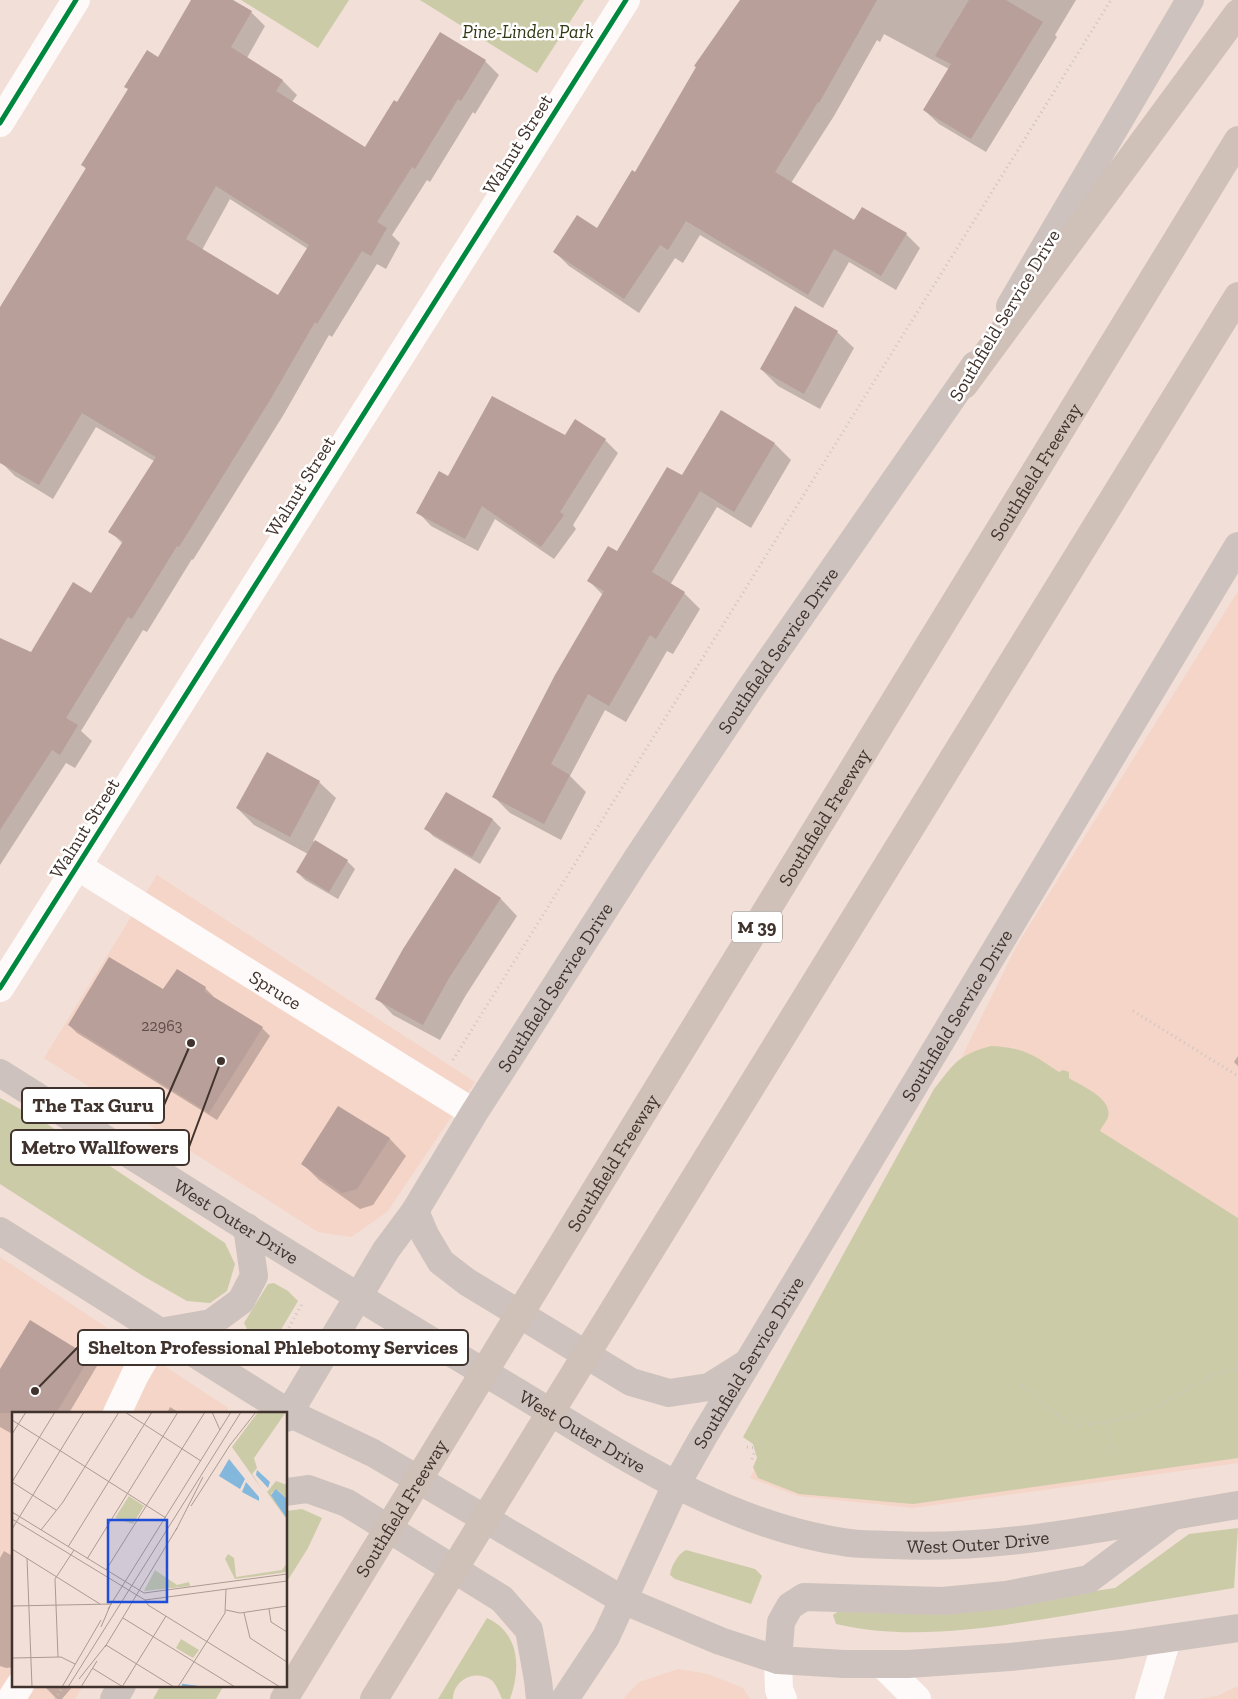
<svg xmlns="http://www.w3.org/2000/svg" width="1238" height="1699" viewBox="0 0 1238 1699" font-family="'Zilla Slab',serif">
<rect width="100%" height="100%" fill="#f2dfd7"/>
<g fill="#f5d5c8">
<polygon points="1238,591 1238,1463 913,1508 798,1496 750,1478 803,1379 1017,945"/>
<polygon points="157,875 475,1082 387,1212 351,1237 318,1232 44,1058"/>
<polygon points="0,1257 228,1408 228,1413 14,1413 14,1685 83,1685 75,1699 0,1699"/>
<polygon points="678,1669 708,1674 743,1688 750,1699 623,1699 639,1682"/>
<polygon points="1238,1686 1238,1699 1196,1699 1217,1696"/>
</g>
<g fill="#cbcba8">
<polygon points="241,0 349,0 318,48"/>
<polygon points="420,0 584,0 537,73"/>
<path d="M991,1046C1025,1048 1032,1054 1059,1072L1063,1070L1069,1072V1078C1081,1086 1113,1098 1108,1117C1107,1121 1102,1126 1100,1131L1238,1218V1458L913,1504L799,1494L758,1478L753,1467L757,1458L753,1444L743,1437L934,1089C956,1062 956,1056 991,1046Z"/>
<polygon points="0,1098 44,1122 225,1243 235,1264 227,1291 210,1303 187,1301 143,1276 0,1184"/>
<polygon points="274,1283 288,1291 298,1301 273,1343 247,1329 244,1323 268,1284"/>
<polygon points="302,1509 322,1518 308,1548 286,1583 286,1511"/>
<path d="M1238,1528L1234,1588C1179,1597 1124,1606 1069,1615C993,1627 913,1642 836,1624L833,1615L840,1610L989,1606L1115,1588L1189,1534Z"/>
<path d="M686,1550L755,1569L762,1576L751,1604L675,1579L670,1575C671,1566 678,1554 686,1550Z"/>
<path d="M487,1618C520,1633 521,1669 510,1699H502C499,1692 496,1683 490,1679C473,1669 453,1681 453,1699H438Z"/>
<polygon points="161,1685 224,1685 216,1699 153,1699"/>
</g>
<g fill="#0003" fill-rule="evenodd">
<path d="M193,0H230L251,12L265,26L247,58L283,81L297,95L292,102L366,149L398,104L485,61L499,75L475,114L473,112L430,182L427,180L392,235L400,243L386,269L377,264L332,337L329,335L284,414L193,560L192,559L147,632L143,630L81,731L92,741L75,768L66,763L0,865V702L91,595L123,544L110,531L154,461L96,427L53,499L15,476L1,462L0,310L86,169L83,165L159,58ZM230,199L308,249L278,297L202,250Z"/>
<polygon points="744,0 1076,0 1055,35 1057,37 986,152 939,124 924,110 949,69 884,34 880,42 877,40 834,116 791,183 855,222 906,234 920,248 896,290 849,262 823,308 700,235 683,263 675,258 639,313 569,266 555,252 597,230 635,174"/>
<polygon points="837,332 854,348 820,409 778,386 761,369"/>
<polygon points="565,437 605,440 618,453 573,525 576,529 554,559 495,519 478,551 431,526 418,512 449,477"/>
<polygon points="775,444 791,460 751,528 717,507 670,585 684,593 700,609 673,654 667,651 626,722 605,710 570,776 586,792 561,840 510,813 494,797 603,595 589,581 617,552 683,477"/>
<polygon points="319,782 336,798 313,841 347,861 355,869 338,899 305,880 297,872 308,854 254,825 237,808"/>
<polygon points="446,793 493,820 501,828 480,864 433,836 425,828"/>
<polygon points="455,870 501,899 517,916 466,995 440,1040 393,1015 377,998"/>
<polygon points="205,988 213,996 212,998 262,1028 270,1036 217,1120 77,1033 69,1025"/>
<polygon points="1238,1056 1238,1066 1234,1062"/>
<polygon points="339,1107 390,1139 406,1156 373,1205 360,1209 319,1180 303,1164"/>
<polygon points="89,1358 97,1366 69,1413 14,1413 14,1435 0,1427 0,1371"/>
<polygon points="170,1407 180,1413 167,1413"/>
<polygon points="4,1551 14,1557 14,1667 6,1668 0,1666 0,1558"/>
<polygon points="43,1685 74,1685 62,1699 57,1699"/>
</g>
<g fill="#b89f9a" fill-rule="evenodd">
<path d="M191,0H233L252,11L231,47L283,80L276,91L365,147L394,100L397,102L440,32L486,60L461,101L458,99L415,169L412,167L377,222L387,228L371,256L362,251L317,324L315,322L270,400L179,547L177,546L132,619L128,617L66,718L78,725L60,755L52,750L0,830V638L31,652L73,582L91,593L123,541L108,532L156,457L82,413L39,485L0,463V307L86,168L81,165L128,89L124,87L147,50L158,57ZM216,186L309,245L278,295L186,239Z"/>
<polygon points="740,0 877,0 819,103 818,102 775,172 854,220 862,207 907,233 881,276 834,249 808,295 686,221 668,250 660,245 624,299 553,252 577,215 597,228 632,170 635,172 696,67 694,66"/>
<polygon points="969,0 1006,0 1043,22 971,139 923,110 951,64 935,56"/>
<polygon points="795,306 838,331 804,394 760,369"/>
<polygon points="492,396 565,435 575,419 606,439 560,512 564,515 541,547 482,506 465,539 416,513 439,471 448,476"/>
<polygon points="721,410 775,443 734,512 700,491 652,572 685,592 656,639 650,635 609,706 588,694 551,764 570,775 544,824 492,797 555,675 604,591 587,581 608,546 617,551 667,467 682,475"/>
<polygon points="267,752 320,781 290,837 236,808"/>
<polygon points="446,792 493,819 472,857 424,829"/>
<polygon points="315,840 348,860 329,892 296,872"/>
<polygon points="455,868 501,898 449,978 423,1025 375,999 403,949"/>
<polygon points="109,957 163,989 177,969 206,987 204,991 263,1027 209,1113 68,1025"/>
<polygon points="338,1106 390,1138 357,1189 342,1193 301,1164"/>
<polygon points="30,1320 90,1357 56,1413 0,1413 0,1369"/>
</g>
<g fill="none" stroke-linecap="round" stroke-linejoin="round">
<g stroke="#ccc5c1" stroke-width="3" stroke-dasharray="1 4" stroke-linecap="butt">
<polyline points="1133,1011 1238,1076"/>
<polyline points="453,1060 1111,0"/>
<polyline points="279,1345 302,1304"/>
<polyline points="1022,1385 1059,1417 1073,1425 1092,1424 1131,1417 1158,1406 1215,1374 1238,1368"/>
<polyline points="1106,1422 1113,1453"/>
<polyline points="747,1447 756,1448 751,1462"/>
<polyline points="55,1699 64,1685"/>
</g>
<g stroke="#fdfaf9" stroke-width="28">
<polyline points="0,123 76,0"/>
<path id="s1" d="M77,866L474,1113"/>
<polyline points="0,988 626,0"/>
<polyline points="117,1413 135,1375 160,1332"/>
<polyline points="778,1660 779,1690 783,1699"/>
<polyline points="882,1664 917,1699"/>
<polyline points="11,1699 20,1685"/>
<polyline points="1149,1699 1167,1639"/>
</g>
<g stroke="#cdc2bd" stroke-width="28">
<polyline points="1010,306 1190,0"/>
<path id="s2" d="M0,1073C169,1179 337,1286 509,1387C613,1449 721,1524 843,1542C858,1545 875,1544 891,1545C1007,1551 1124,1523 1238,1505"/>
<polyline points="415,1211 425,1235 441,1262 467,1282 631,1382 669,1393 709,1387 747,1363"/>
<polyline points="0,1231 289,1413 373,1453 623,1600 720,1641 778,1660 844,1664 908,1664 1010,1657 1121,1645 1238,1628"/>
<polyline points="160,1332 211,1323 241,1301 254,1276 247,1227"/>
<path id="s3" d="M286,1418L386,1250L415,1211L474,1113L638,857L750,689L975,365"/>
<polyline points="286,1492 308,1489 347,1503 502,1599 529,1630 538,1680 540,1699"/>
<polyline points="778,1660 781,1622 790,1606 804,1597 942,1601 1006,1595 1089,1579 1170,1518"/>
<polyline points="114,1699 122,1685"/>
<path id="s4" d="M565,1699L606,1637L676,1485L702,1439L1238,546"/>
</g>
<g stroke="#cfc0b8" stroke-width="28">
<polyline points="964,385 1238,13"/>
<path id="s5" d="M284,1699L1238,140"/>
<polyline points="374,1699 1238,296"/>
</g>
<g stroke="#fff" stroke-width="8">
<g id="cycleway">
<polyline points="0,123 76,0"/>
<polyline points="0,988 626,0"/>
</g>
</g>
<use href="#cycleway" stroke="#00873e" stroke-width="5"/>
</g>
<g text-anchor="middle" stroke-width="5" stroke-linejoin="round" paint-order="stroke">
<g font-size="16" fill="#5e4d48">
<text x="162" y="1031">22963</text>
</g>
<rect fill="#fff" stroke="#79706b" stroke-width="1" x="732" y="911.5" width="50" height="31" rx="4"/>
<g font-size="18" font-weight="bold" fill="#40322c">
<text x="757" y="933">M 39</text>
</g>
<g font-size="19" font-style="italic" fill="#313914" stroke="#fff">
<text x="528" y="38">Pine-Linden Park</text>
</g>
<g font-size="19" fill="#40322c" stroke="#fff">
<text transform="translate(517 144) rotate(-58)" y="7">Walnut Street</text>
<text transform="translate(1004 315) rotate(-59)" y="7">Southfield Service Drive</text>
<text dy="7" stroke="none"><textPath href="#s5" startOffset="1439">Southfield Freeway</textPath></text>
<text transform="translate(300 486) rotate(-58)" y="7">Walnut Street</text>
<text dy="7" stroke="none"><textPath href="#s3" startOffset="912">Southfield Service Drive</textPath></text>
<text dy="7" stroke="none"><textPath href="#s5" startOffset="1034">Southfield Freeway</textPath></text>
<text transform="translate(84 828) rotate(-58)" y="7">Walnut Street</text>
<text dy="7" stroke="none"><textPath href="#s3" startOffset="508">Southfield Service Drive</textPath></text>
<text dy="7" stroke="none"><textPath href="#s1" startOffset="234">Spruce</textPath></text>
<text dy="7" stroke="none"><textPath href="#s4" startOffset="789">Southfield Service Drive</textPath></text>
<text dy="7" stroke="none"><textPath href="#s5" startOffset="629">Southfield Freeway</textPath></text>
<text dy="7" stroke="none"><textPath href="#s2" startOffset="279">West Outer Drive</textPath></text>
<text dy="7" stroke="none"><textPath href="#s4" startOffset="384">Southfield Service Drive</textPath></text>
<text dy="7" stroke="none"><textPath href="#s2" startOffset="684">West Outer Drive</textPath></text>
<text dy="7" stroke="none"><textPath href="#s5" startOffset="224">Southfield Freeway</textPath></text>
<text dy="7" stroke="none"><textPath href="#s2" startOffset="1104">West Outer Drive</textPath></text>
</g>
</g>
<g transform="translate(12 1412)">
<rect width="275" height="275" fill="#f2dfd7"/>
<path d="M246,0H274L242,46L245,56L240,62L251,79L220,35ZM264,69L275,73V87L266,78L259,81L275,108L255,80ZM117,84L132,94L121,112L103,106ZM216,142L222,146L224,165L270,158L275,151V160L223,167L213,147ZM143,158L165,173L177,170L178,174L132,179ZM169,227L187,238L181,246L164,236Z" fill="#cbcba8"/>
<path d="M217,47L233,67L228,77L207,64ZM245,58L258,70L256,76L244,63ZM234,70L247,85V89L230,80ZM264,77L275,87V107L259,83Z" fill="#83b7dc"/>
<path fill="none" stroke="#83b7dc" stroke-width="2.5" d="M170,273L185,275"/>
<path fill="none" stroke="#ab9a93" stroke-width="1" d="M43,0L0,70L44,98M113,0L189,49M200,0L208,18M0,8L154,106M0,22L14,0M179,94L218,33L244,0M0,100L132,181L275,162M0,107L133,188L275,169M0,117L72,0M29,118L51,90L107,0M164,118L191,65M56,135L140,0M0,137L88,192M15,146L20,275M75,147L166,0M94,158L193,0M133,188L136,193L268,275M0,194L100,192M96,197L219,0M257,197L259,210L275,220M214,198L228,201L275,194M232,201L238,226L275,250M111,206L223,275M89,215L98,194M94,233L162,275M93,235L165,116M46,245L43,167L62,138M0,246L49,245L63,252M80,256L111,275M67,267L94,233M50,275L89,208M56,275L229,0M69,275L85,249M110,275L154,204M166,275L213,201L214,177"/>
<path fill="#1d4ed8" fill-opacity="0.15" stroke="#1d4ed8" stroke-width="2.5" d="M96,108H155V190H96Z"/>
<rect width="275" height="275" fill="none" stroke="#40322c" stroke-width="2.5"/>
</g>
<path fill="none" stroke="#40322c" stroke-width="2" d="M191 1043L164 1105M221 1061L189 1147M35 1391L78 1347"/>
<g fill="#40322c" stroke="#fff" stroke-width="2">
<circle cx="191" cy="1043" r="5"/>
<circle cx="221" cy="1061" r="5"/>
<circle cx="35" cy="1391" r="5"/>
</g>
<g fill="#fff" stroke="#40322c" stroke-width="2">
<rect x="22" y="1088" width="142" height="35" rx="5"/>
<rect x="11" y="1130" width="178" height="35" rx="5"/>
<rect x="78" y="1330" width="390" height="35" rx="5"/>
</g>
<g font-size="20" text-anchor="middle" font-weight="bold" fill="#40322c">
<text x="93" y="1112">The Tax Guru</text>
<text x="100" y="1154">Metro Wallfowers</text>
<text x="273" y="1354">Shelton Professional Phlebotomy Services</text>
</g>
</svg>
